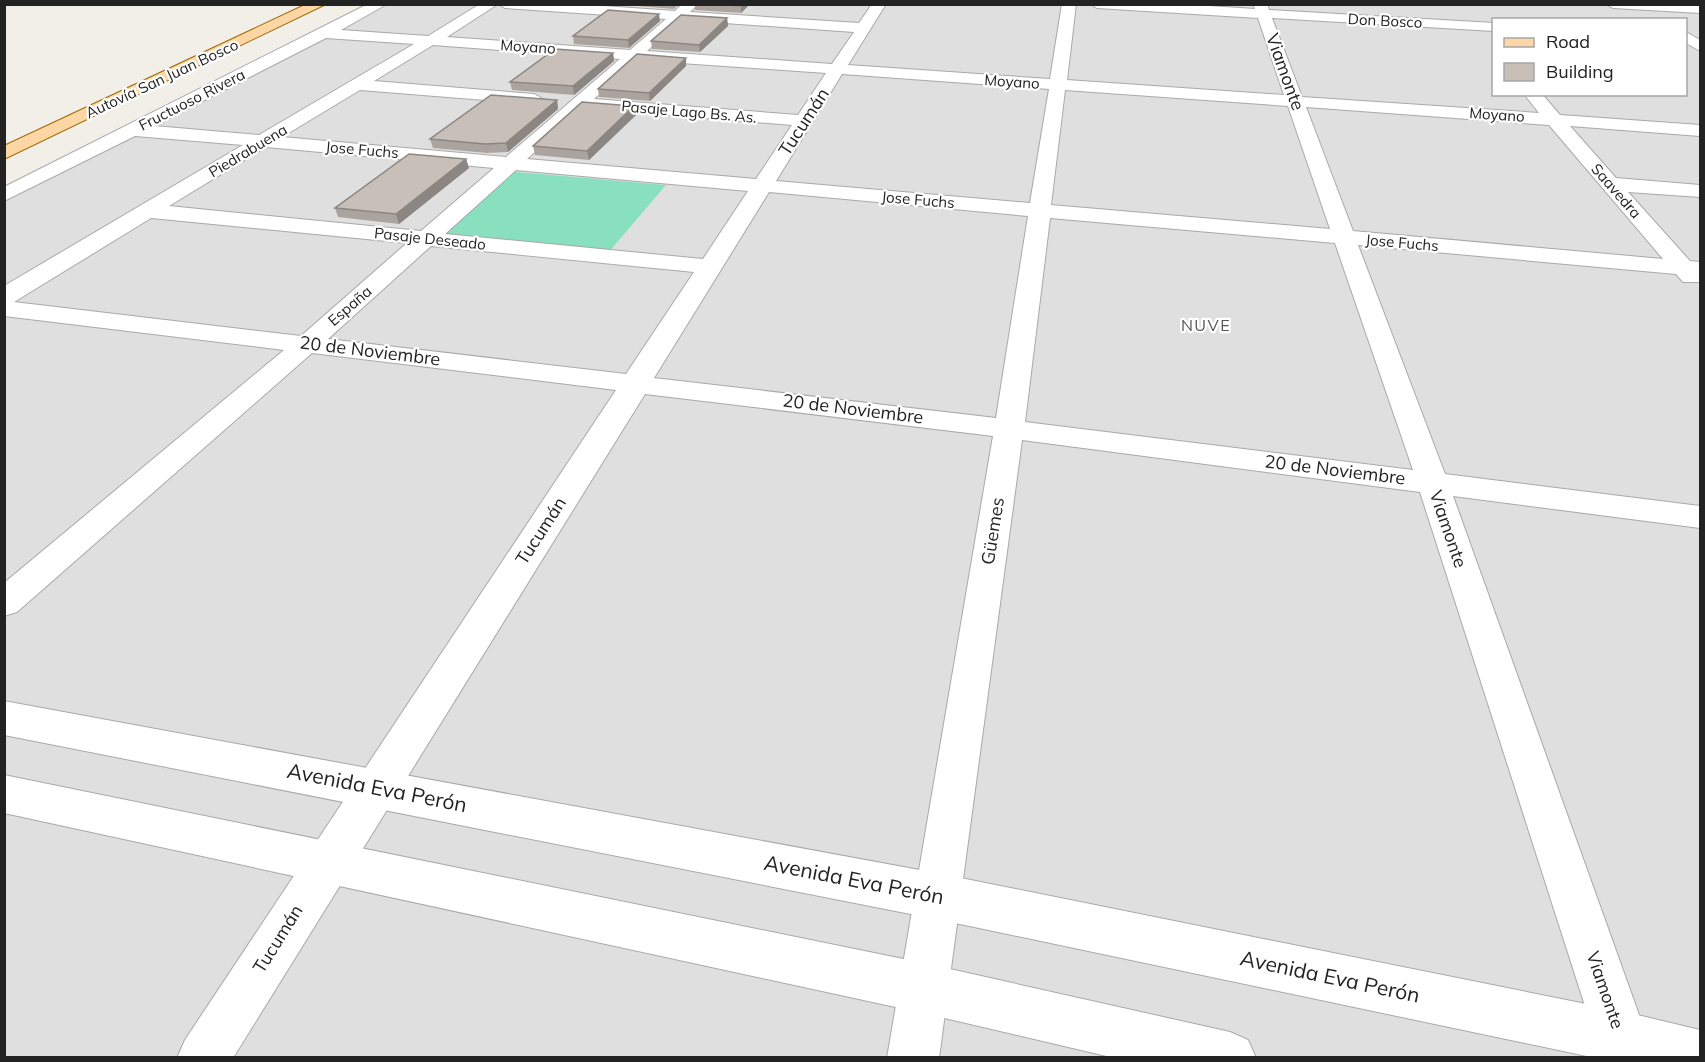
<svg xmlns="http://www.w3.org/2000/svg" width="1705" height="1062" viewBox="0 0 1705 1062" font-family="Mulish,sans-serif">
<rect width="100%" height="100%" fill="#f2efe9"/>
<path fill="#e0dfdf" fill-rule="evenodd" d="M380,5H1700V1057L5,1058V195ZM1494,20H1686V94H1494Z"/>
<polygon fill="#88e0be" points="504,171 666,185 608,253 444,236 441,227"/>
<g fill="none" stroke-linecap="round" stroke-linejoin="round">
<g stroke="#a9a9a9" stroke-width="2">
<g id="minor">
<path d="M368,4H387L341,30L428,36L480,4H498L447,37L630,50L666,19L505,8L498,4H575L675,11L682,4H698L690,12L859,23L872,4H886L848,65L1050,79L1062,4H1076L1067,80L1284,95L1258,18L1097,8L1090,4H1178L1255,9L1253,4H1267L1269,10L1494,23V31L1272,18L1302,97L1539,113L1524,94H1542L1560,115L1700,125V136L1570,126L1616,178L1700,185V197L1628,192L1690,261L1700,262L1699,282H1683L1676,274L1358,245L1445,474L1700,506V528L1453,496L1647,1037L1639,1055L1608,1058L1603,1055L1595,1037L1420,492L1022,440L939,1058H887L993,436L645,394L233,1058H177L185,1040L616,390L312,353L17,612L4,616V583L284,350L4,316V286L243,145L135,136L4,201V187ZM681,20L854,32L832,64L647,51ZM326,38L414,44L259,135L154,126ZM433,45L620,59L506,157L282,137L360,90L534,104L543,99L534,94L374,81ZM637,60L826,73L798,115L594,99ZM842,74L1049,89L1030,203L776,181ZM1065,90L1288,106L1330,229L1051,205ZM585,107L591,109L792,125L756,179L527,159ZM1306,107L1549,125L1663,259L1353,231ZM266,147L494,168L421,231L169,206ZM516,170L748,191L703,259L445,234ZM769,192L1028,216L996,418L654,378ZM151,218L407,243L301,336L14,302ZM1050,218L1335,243L1413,470L1025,422ZM431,246L694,272L626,374L328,339Z"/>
<polygon points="1606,4 1700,5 1700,13 1613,8"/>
<polygon points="1686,32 1700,40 1700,51 1686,43"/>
</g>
</g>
<g stroke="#a9a9a9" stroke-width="2">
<g id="tertiary">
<polygon points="4,701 936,873 1621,1011 1700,1030 1700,1058 1596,1058 936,919 4,735"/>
<polygon points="4,775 923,963 1230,1032 1248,1040 1256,1058 1115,1058 923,1013 4,813"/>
</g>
</g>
<g stroke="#a06b00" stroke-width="2">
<polygon id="primary" points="307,4 326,4 4,159 4,146"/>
</g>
<use href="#minor" fill="#fff" fill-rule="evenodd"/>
<use href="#tertiary" fill="#fff" fill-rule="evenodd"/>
<use href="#primary" fill="#fcd6a4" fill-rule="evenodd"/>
</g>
<g fill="#aba49e">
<polygon points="626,4 679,4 674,9 626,5"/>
<polygon points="695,4 750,4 741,13 695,10"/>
<polygon points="727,18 728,26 700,52 652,49 651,41"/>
<polygon points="660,21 629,48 574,44 573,36"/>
<polygon points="613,53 614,61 574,95 512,90 510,82"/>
<polygon points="686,66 650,101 599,97 598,89"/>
<polygon points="557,100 558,109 508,152 487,153 433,148 430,139"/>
<polygon points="634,106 636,115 589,160 535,155 533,146"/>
<polygon points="466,159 469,168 399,224 338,217 335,208"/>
</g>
<g fill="#8b8681">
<polygon points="742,4 750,4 741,13 741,6"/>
<polygon points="659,14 660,21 629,48 628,40"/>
<polygon points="727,18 728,26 700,52 699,45"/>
<polygon points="613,53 614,61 574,95 573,86"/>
<polygon points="686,58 686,66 650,101 649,93"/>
<polygon points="557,100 558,109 508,152 506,143"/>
<polygon points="634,106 636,115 589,160 587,151"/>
<polygon points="466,159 469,168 399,224 396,214"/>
</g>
<g fill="#c7bfb8" stroke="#8b8681" stroke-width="1.5">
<polygon points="719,4 742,4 741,6"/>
<polygon points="608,10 659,14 628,40 573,36"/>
<polygon points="681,15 727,18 699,45 651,41"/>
<polygon points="555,49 613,53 573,86 510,82"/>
<polygon points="637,54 686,58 649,93 598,89"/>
<polygon points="491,95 557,100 506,143 485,144 430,139"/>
<polygon points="582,102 634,106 587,151 533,146"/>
<polygon points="409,154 466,159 396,214 335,208"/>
</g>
<g text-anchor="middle" stroke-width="4.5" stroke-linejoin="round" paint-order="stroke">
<g font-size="15" fill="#222" stroke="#fff">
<text transform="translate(1385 21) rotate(3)" y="5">Don Bosco</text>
<text transform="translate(528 47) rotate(4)" y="5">Moyano</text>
<text transform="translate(162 79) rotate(-25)" y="5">Autovía San Juan Bosco</text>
<text transform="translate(1012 82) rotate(4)" y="5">Moyano</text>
<text transform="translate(192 100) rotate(-27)" y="5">Fructuoso Rivera</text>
<text transform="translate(689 112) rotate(5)" y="5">Pasaje Lago Bs. As.</text>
<text transform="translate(1497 115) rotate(4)" y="5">Moyano</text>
<text transform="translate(362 150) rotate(5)" y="5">Jose Fuchs</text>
<text transform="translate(248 151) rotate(-31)" y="5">Piedrabuena</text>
<text transform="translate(1616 191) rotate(49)" y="5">Saavedra</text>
<text transform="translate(918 200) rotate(5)" y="5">Jose Fuchs</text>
<text transform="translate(430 239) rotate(6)" y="5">Pasaje Deseado</text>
<text transform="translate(1402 243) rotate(5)" y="5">Jose Fuchs</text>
<text transform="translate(350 306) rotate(-41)" y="5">España</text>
</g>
<g font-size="16" letter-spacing="1.5" fill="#555" stroke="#fff">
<text x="1206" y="331">NUVE</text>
</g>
<g font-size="18" fill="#222" stroke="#fff">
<text transform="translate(1285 72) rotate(70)" y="6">Viamonte</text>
<text transform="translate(804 122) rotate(-57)" y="6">Tucumán</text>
<text transform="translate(370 351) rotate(7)" y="6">20 de Noviembre</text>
<text transform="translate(853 409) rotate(7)" y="6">20 de Noviembre</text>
<text transform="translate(1335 470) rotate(7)" y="6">20 de Noviembre</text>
<text transform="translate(1448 529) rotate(71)" y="6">Viamonte</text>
<text transform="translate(541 531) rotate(-57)" y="6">Tucumán</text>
<text transform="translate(993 531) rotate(-81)" y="6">Güemes</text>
<text transform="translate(278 939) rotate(-58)" y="6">Tucumán</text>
<text transform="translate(1605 990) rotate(71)" y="6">Viamonte</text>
</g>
<g font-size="21" fill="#222" stroke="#fff">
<text transform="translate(377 788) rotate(11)" y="7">Avenida Eva Perón</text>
<text transform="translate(854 880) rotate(11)" y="7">Avenida Eva Perón</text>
<text transform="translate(1330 977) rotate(12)" y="7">Avenida Eva Perón</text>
</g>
</g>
<rect width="1705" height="1062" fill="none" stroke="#222222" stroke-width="12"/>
<rect x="1492" y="18" width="195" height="78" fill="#ffffff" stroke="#a7a7a7" stroke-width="1.5"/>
<rect x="1504" y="38" width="30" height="9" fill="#fcd6a4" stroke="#a7a7a7" stroke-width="1.5"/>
<text x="1546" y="48" font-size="18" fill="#222222">Road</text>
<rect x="1504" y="63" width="30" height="18" fill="#c7bfb8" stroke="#a7a7a7" stroke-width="1.5"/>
<text x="1546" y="78" font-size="18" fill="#222222">Building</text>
</svg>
